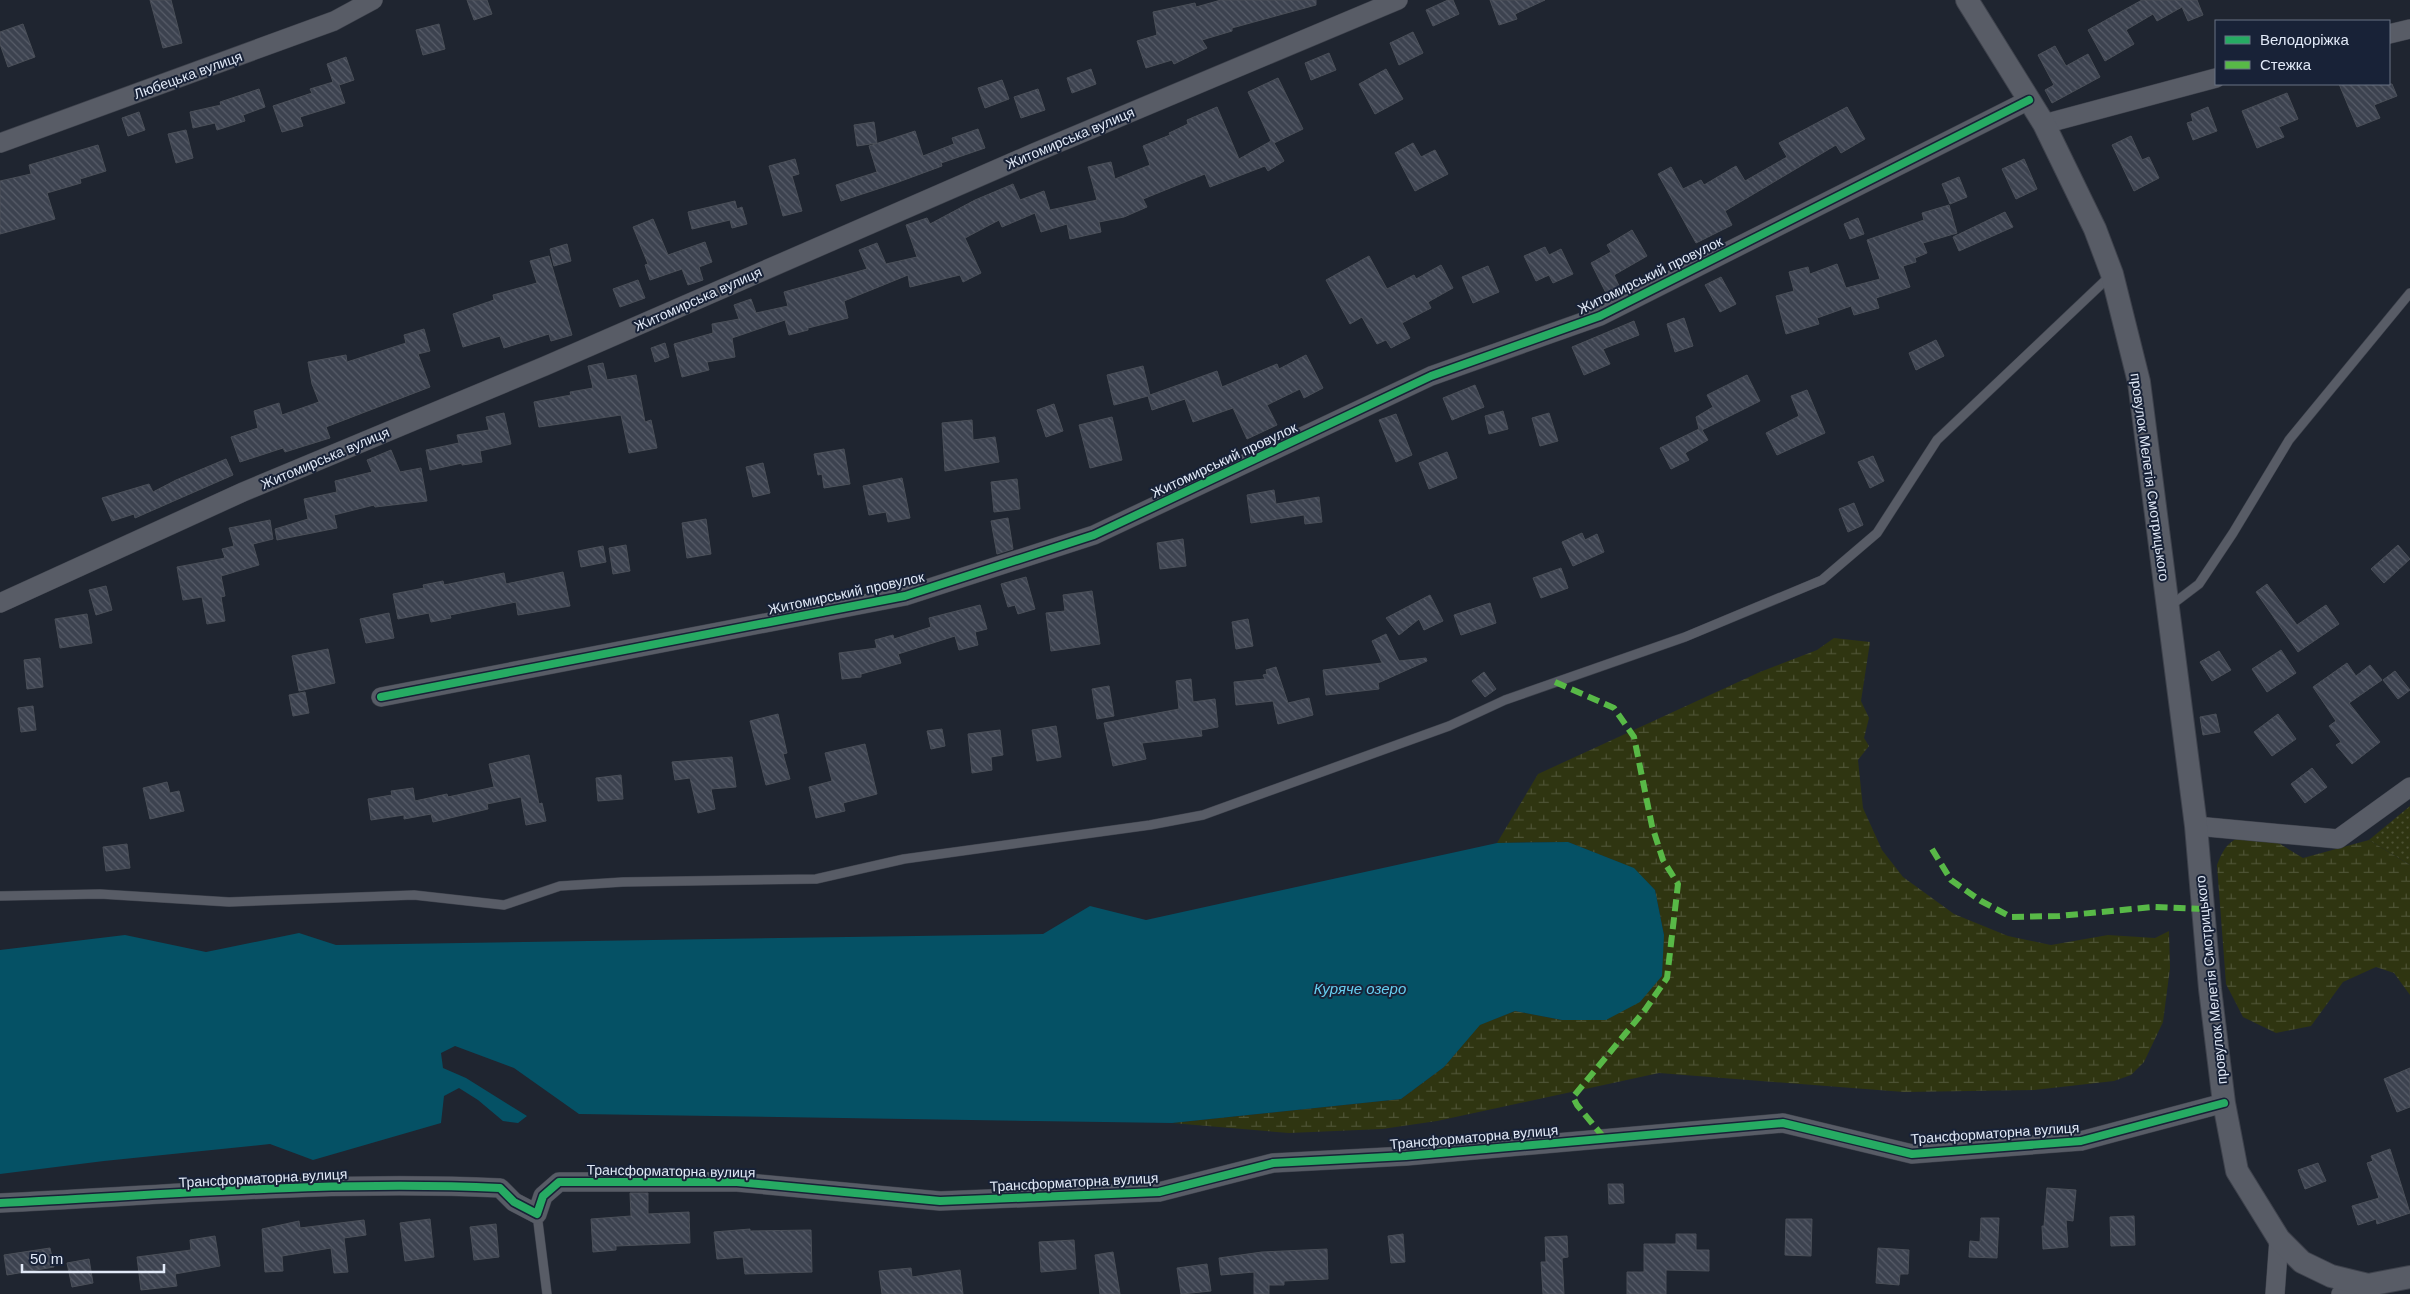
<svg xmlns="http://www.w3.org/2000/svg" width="2410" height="1294" viewBox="0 0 2410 1294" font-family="Arial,sans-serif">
<defs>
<pattern id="grass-dots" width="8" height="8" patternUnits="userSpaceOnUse" patternTransform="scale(1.25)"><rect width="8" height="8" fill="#2f3511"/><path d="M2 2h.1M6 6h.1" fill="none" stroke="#4d5234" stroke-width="1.8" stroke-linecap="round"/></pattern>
<pattern id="wetland-marsh" width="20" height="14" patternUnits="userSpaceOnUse" patternTransform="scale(1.25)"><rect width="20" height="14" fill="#2f3511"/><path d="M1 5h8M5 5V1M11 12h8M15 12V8" fill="none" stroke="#4d5234"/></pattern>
<pattern id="building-back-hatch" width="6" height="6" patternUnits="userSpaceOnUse" patternTransform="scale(1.25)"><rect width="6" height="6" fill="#3c424f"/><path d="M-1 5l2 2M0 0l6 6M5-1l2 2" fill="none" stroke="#585d69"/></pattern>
</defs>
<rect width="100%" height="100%" fill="#1f2530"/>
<polygon fill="url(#grass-dots)" points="2410,806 2410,865 2369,840"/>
<g fill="url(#wetland-marsh)">
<polygon points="1834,638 1870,642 1861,701 1869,718 1864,738 1869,746 1858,760 1863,808 1882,850 1903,877 1954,914 2008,936 2051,945 2108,935 2155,938 2169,931 2170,968 2163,1022 2144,1062 2131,1075 2114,1081 2034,1090 1904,1092 1659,1073 1437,1121 1382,1129 1289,1133 1172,1123 1401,1099 1444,1067 1479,1025 1515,1011 1562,1020 1664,935 1655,890 1633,868 1568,842 1497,843 1538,774 1760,672 1817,650"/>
<path d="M2262,833L2303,858L2369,840L2410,865V995L2394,973L2376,967L2343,982L2311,1026L2276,1033L2243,1017L2226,984L2217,865C2227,839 2235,837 2262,833Z"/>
</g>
<polygon fill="#055165" points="1568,842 1634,868 1655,890 1664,935 1662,976 1640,1002 1606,1020 1562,1020 1515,1011 1480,1025 1444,1067 1401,1099 1172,1123 579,1114 514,1068 455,1046 441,1053 443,1068 466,1078 527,1116 518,1123 503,1121 478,1100 459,1088 444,1096 441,1123 313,1160 270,1144 104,1161 0,1174 0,950 125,935 206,952 299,933 336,945 1043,934 1090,906 1146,920 1497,843"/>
<g fill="url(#building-back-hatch)" stroke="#4a4f58">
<polygon points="150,0 171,0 182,43 163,48"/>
<polygon points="467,0 487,0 492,14 474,20"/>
<polygon points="1221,0 1316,0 1316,5 1232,28 1232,31 1202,40 1207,48 1174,64 1172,60 1146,68 1137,41 1157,35 1153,12 1195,3 1196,7"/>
<polygon points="1448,0 1453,0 1459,14 1433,26 1426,10"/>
<polygon points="1490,0 1545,0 1515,14 1517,19 1499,25"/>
<polygon points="2142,0 2197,0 2203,15 2188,21 2182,7 2157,21 2153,14 2126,30 2134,44 2105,61 2088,30"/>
<polygon points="23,24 35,57 8,67 0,44 0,32"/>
<polygon points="439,24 445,49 423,55 416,30"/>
<polygon points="1413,32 1423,53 1399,65 1390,43"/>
<polygon points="2055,46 2066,66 2088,54 2100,77 2052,103 2045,90 2054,85 2038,55"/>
<polygon points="1329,53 1336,70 1311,80 1305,63"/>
<polygon points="346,57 354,80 339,85 345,103 300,117 303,126 282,132 273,106 312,93 310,89 333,82 327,64"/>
<polygon points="1091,69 1096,84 1072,93 1067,78"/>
<polygon points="1386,69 1403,99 1375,114 1359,84"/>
<polygon points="1278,78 1303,129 1274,143 1284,161 1268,171 1265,166 1210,187 1205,174 1143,199 1147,207 1124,217 1099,222 1101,232 1070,239 1067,224 1041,232 1035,213 1002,227 999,220 965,238 981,273 963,282 960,275 910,287 908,275 844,301 848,318 808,328 808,330 789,335 785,320 732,338 735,357 707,362 709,370 682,377 674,344 713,333 712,324 739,319 734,305 751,299 756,313 788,306 784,292 867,269 859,250 877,243 886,264 917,257 906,225 927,218 930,224 975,200 1013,184 1020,200 1044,191 1050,210 1097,200 1088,167 1111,162 1115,179 1150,165 1143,146 1170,135 1169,133 1188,124 1187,120 1217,107 1239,159 1271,141 1248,92"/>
<polygon points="1002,80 1009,99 985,108 978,88"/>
<polygon points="2339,84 2392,84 2397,96 2374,105 2380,118 2357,127"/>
<polygon points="259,89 265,107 243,115 245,121 217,130 215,123 193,128 190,112 221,105 220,102"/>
<polygon points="1038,89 1045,110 1021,118 1014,97"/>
<polygon points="2287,93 2298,119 2279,127 2284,137 2257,148 2242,111"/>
<polygon points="1847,107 1865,139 1841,153 1836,145 1725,211 1732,225 1696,243 1658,174 1671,167 1683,189 1701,180 1704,185 1736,166 1745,181 1787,157 1779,143"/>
<polygon points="2208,107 2217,131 2193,140 2187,123 2193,121 2191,114"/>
<polygon points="139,112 145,130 128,136 122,118"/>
<polygon points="874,122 877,143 857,146 854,125"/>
<polygon points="978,129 985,148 941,163 942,166 896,183 841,201 836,185 877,172 869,146 915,131 923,156 954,144 952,138"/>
<polygon points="186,130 193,158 176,163 168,134"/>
<polygon points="2131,136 2142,160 2149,157 2159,178 2134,191 2112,145"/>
<polygon points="1413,143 1421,157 1435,150 1448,174 1415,191 1395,153"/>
<polygon points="98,145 106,171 80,179 81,183 47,193 55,219 0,234 0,181 31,174 29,165"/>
<polygon points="795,159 799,174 792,176 802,211 783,216 769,166"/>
<polygon points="2024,159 2037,189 2016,199 2002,169"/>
<polygon points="1959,177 1967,197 1950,204 1942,184"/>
<polygon points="735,201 737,209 742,207 747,224 732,228 730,220 692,229 688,212"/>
<polygon points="1949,205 1957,233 1923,243 1927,253 1915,258 1916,262 1903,266 1910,287 1876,298 1879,308 1854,315 1851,306 1817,318 1819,324 1786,334 1776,296 1794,291 1789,272 1808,267 1810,274 1837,264 1846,288 1880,279 1867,240 1924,220 1922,213"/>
<polygon points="2005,212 2013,227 1959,251 1953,237"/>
<polygon points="1858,218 1864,234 1850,239 1844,224"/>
<polygon points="653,219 668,255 705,242 712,262 699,267 703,280 688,285 682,269 650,280 645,265 648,264 633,227"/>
<polygon points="1632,230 1647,256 1614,275 1621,290 1608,297 1591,263 1611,252 1607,245"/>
<polygon points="567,244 571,261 554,266 550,249"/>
<polygon points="1545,247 1549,255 1561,249 1573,274 1553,283 1549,275 1536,281 1524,256"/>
<polygon points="549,256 572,335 551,341 549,334 504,348 500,336 463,347 453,314 494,300 493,295 537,283 530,261"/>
<polygon points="1369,256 1387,289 1414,275 1416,279 1441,265 1453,288 1428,302 1431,308 1402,323 1410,338 1391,348 1386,340 1377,344 1362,317 1350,324 1326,280"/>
<polygon points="1488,266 1499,292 1473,303 1462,277"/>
<polygon points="1721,277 1736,304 1720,312 1705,285"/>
<polygon points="638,280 645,298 620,307 613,289"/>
<polygon points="1684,318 1693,346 1675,352 1667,324"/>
<polygon points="1634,321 1639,335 1603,349 1610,364 1584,375 1572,347"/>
<polygon points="424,329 430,351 418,354 430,387 326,427 330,438 285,452 283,448 240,462 231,437 258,428 254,411 279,403 282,415 319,402 312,384 308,362 346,355 347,362 406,343 404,335"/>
<polygon points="1936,340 1944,356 1916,370 1909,353"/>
<polygon points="665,343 669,357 655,362 651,348"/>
<polygon points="1306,355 1323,388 1304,398 1300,389 1267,405 1277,425 1247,439 1233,408 1193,422 1185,399 1152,410 1148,396 1114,405 1107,375 1143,366 1150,395 1217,371 1222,387 1277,364 1279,369"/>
<polygon points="603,363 607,380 636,375 645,422 651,420 657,448 629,453 621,415 539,427 534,402 571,395 570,392 593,388 588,366"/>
<polygon points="1747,375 1760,401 1702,430 1708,440 1685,453 1689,460 1671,469 1660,448 1699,429 1696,417 1713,407 1707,395"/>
<polygon points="1475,385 1484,407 1452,420 1443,398"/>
<polygon points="1807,390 1825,433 1777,455 1766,433 1799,416 1791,396"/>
<polygon points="1054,404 1063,431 1046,437 1037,410"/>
<polygon points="1503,411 1508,429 1489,434 1485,416"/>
<polygon points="504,413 511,444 480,451 482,462 462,465 462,463 430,470 426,450 459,443 457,435 489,430 486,417"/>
<polygon points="1549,413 1558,441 1540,446 1532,418"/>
<polygon points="1396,414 1412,455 1396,462 1379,420"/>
<polygon points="1112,417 1122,460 1090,468 1079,425"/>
<polygon points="972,420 973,440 995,437 999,462 945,471 942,423"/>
<polygon points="844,449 850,484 824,488 822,474 818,475 814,454"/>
<polygon points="391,450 400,472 421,468 427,501 375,507 374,505 334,515 337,528 277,540 275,529 308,519 304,499 337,492 335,481 372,472 367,460"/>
<polygon points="1447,452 1457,478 1429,489 1419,463"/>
<polygon points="1873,456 1884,481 1870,488 1858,462"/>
<polygon points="226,459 233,475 135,518 134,514 112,521 102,498 149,484 153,492 176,480"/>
<polygon points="763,463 770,493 753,497 746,467"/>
<polygon points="902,478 910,518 888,522 886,512 869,515 863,486"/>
<polygon points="1017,479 1020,509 994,512 991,482"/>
<polygon points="1274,490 1276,504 1319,497 1322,522 1305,524 1304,515 1251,523 1247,495"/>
<polygon points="1854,503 1863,525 1848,532 1839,509"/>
<polygon points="1008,518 1013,549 997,554 991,521"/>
<polygon points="706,519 711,554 687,558 682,523"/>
<polygon points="270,520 273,539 253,544 259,565 221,576 225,596 221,597 225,621 207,624 202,597 183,600 177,567 225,558 222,549 234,546 229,528"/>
<polygon points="1582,533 1585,540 1597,534 1604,552 1573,566 1562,542"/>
<polygon points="1183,539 1186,566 1160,569 1157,543"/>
<polygon points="626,545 630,571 613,574 609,548"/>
<polygon points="2398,545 2410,559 2384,583 2371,569"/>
<polygon points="603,546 606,562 581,567 578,551"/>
<polygon points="1561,568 1568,588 1541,598 1533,578"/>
<polygon points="563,572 570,606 518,615 516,602 450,615 451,618 431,622 429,613 398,619 393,594 424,588 423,585 443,581 444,585 504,573 506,584"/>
<polygon points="1026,577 1035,609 1018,614 1015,605 1008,607 1001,584"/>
<polygon points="2267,584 2297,625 2326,605 2339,624 2298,652 2256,592"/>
<polygon points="106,586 112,610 96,615 89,590"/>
<polygon points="1092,591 1100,644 1051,651 1046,613 1065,611 1063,595"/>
<polygon points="1430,595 1443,621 1424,630 1419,619 1399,635 1386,618"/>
<polygon points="1490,603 1496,623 1461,635 1454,615"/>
<polygon points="980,605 987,629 975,632 978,645 959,650 955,636 898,654 901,663 861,674 861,677 842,679 839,653 877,648 875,640 893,635 894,639 931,627 929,618"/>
<polygon points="389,613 394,638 366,643 360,619"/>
<polygon points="87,614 92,643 60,648 55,619"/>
<polygon points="1248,619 1253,646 1236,649 1232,622"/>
<polygon points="1386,634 1399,661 1426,658 1427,661 1378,683 1379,689 1326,695 1323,670 1382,663 1372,641"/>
<polygon points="328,649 335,683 299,691 292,656"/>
<polygon points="2281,650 2296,673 2267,692 2252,669"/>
<polygon points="2219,651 2231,670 2212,681 2200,662"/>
<polygon points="40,658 43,687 27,689 24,660"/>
<polygon points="2347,663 2356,676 2370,665 2382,680 2349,703 2380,742 2352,764 2336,745 2341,742 2329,726 2336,721 2313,687"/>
<polygon points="1276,667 1288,703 1309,698 1313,715 1278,724 1273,701 1236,705 1234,682 1265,679 1263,675 1267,674 1266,670"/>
<polygon points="2395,671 2410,690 2398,699 2383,680"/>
<polygon points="1484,672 1496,689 1485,697 1472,681"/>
<polygon points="1191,679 1193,702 1215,699 1218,727 1201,730 1202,736 1142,743 1146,759 1113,766 1104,723 1179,709 1176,681"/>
<polygon points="1109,686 1114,716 1097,719 1092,689"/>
<polygon points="305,692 309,713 293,716 289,695"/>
<polygon points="33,706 36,730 21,732 18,708"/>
<polygon points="778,714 787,753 783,754 790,779 766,785 750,721"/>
<polygon points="2216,714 2220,732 2203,735 2200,717"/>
<polygon points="2278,714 2296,739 2272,756 2254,732"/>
<polygon points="1056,726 1061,757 1037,761 1032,730"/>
<polygon points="942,729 945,746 931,749 927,731"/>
<polygon points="1000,730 1003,755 991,757 992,770 972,773 968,734"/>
<polygon points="865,744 877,794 843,803 845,811 816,818 809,787 832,781 825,753"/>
<polygon points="529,755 539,804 542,803 546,821 526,825 521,797 487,804 488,809 433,822 431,814 404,819 404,815 371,820 368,799 392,795 391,791 413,788 415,801 447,794 448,797 494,787 489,764"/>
<polygon points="732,757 736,787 711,789 715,809 698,813 690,778 675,780 672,762"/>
<polygon points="2312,768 2327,787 2305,803 2291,784"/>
<polygon points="621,775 623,799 598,801 596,778"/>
<polygon points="167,782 170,793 179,791 184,811 150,819 143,788"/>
<polygon points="127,844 130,868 106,871 103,847"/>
<polygon points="2410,1068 2410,1107 2397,1112 2384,1079"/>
<polygon points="2390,1149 2410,1213 2377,1224 2376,1219 2358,1225 2352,1206 2379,1198 2367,1163 2373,1161 2371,1156"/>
<polygon points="2318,1163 2326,1181 2305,1189 2298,1170"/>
<polygon points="1608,1184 1623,1184 1624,1203 1609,1204"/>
<polygon points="2047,1188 2076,1190 2073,1221 2066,1220 2068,1247 2043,1249 2042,1226 2044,1226"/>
<polygon points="630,1193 648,1193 648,1214 689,1212 690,1243 616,1246 616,1250 593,1252 591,1219 631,1216"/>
<polygon points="2134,1216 2135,1245 2111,1246 2110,1217"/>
<polygon points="1981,1218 1999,1218 1997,1258 1969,1257 1970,1241 1980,1242"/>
<polygon points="430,1219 434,1257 405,1261 400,1223"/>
<polygon points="1786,1219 1812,1219 1811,1256 1785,1255"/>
<polygon points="364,1220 366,1235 344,1238 348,1272 334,1273 331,1248 282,1256 283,1271 265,1272 262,1229 299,1221 300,1228"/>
<polygon points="496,1224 499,1257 474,1260 470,1227"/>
<polygon points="750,1229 750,1231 811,1230 812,1272 745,1274 743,1257 717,1259 714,1232"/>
<polygon points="1403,1234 1405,1262 1391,1263 1388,1236"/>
<polygon points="1676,1234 1696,1234 1696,1250 1709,1250 1709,1271 1666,1270 1666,1294 1627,1294 1627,1272 1644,1272 1644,1244 1676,1244"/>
<polygon points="215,1236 220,1266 175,1274 177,1286 141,1290 137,1257 191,1250 190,1240"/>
<polygon points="1567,1236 1568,1257 1562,1258 1564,1294 1543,1294 1541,1262 1546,1262 1545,1237"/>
<polygon points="1074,1240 1076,1269 1041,1272 1039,1242"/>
<polygon points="50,1248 54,1267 7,1275 4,1255"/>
<polygon points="1878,1248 1909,1250 1908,1274 1900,1274 1899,1285 1876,1283"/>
<polygon points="1327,1249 1328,1279 1284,1281 1284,1285 1269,1285 1269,1294 1254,1294 1254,1272 1221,1275 1219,1258 1262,1252"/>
<polygon points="1113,1252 1120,1294 1100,1294 1095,1255"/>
<polygon points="89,1259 93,1283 72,1287 67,1263"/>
<polygon points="1207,1264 1211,1291 1181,1294 1177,1268"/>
<polygon points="911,1268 912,1277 960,1270 963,1294 882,1294 879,1271"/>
</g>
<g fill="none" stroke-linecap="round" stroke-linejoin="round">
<g stroke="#3e424c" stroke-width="10">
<g id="service">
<polyline points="2170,606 2199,584 2233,533 2289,440 2410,293"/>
<polyline points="0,896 100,894 229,902 414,895 504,905 560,886 623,882 816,879 904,859 1150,825 1203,815 1449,726 1505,700 1685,637 1822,580 1877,533 1937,440 2110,276"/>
<polyline points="537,1214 547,1294"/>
</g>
</g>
<g stroke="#3e424c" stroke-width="20">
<g id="minor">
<polyline points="2389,34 2410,29"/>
<polyline points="2044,124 2216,78"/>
<polyline points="0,143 334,21 373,0"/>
<polyline points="0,603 243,492 545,366 1034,153 1398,0"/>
<polyline points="381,697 905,596 1094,535 1431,376 1600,316 2029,100"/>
<polyline points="2196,826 2338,839 2410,787"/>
<path d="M0,1203C166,1195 333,1180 500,1188L514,1202L537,1214L543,1196L559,1182H737L940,1201L1159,1192L1273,1163L1406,1156L1783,1123L1912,1154L2081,1141L2224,1103"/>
<polyline points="2275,1294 2279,1239"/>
<polyline points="2341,1294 2368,1285"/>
</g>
</g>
<g stroke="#3e424c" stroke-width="24">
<polyline id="tertiary" points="1967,0 2044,124 2095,229 2112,274 2139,382 2196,826 2210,989 2224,1103 2237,1171 2279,1239 2302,1262 2331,1276 2368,1285 2410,1277"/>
</g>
<use href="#service" stroke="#585c66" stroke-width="9"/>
<use href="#minor" stroke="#585c66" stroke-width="19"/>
<use href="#tertiary" stroke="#585c66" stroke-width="22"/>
<g stroke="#58b947" stroke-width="6" stroke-dasharray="12 6" stroke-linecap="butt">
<polyline points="1555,682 1614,708 1634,737 1652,826 1663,860 1678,884 1667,978 1645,1010 1573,1097 1577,1105 1605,1139"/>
<polyline points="1932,849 1951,880 1981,901 2011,917 2059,916 2153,907 2203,909"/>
</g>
<g stroke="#182237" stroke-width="11">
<g id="cycleway">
<polyline points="381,697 905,596 1094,535 1431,376 1600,316 2029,100"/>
<path d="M0,1203C166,1195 333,1180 500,1188L514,1202L537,1214L543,1196L559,1182H737L940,1201L1159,1192L1273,1163L1406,1156L1783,1123L1912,1154L2081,1141L2224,1103"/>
</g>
</g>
<use href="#cycleway" stroke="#26ab63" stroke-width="8"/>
</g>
<g text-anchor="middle" stroke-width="4" stroke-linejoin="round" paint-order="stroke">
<g font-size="14" fill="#e1e9f7" stroke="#182237">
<text transform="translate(188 75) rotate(-20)" y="5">Любецька вулиця</text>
<text transform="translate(1070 138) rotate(-23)" y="5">Житомирська вулиця</text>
<text transform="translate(1650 275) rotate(-26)" y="5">Житомирський провулок</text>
<text transform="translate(698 299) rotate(-24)" y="5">Житомирська вулиця</text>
<text transform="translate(325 458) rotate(-23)" y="5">Житомирська вулиця</text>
<text transform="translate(1224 460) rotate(-25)" y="5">Житомирський провулок</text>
<text transform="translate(2150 477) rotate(82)" y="5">провулок Мелетія Смотрицького</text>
<text transform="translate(846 593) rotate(-12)" y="5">Житомирський провулок</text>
<text transform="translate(2211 980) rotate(-96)" y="5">провулок Мелетія Смотрицького</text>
<text transform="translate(1995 1133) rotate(-4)" y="5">Трансформаторна вулиця</text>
<text transform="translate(1474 1137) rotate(-5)" y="5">Трансформаторна вулиця</text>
<text transform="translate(671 1171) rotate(1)" y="5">Трансформаторна вулиця</text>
<text transform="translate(263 1178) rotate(-3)" y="5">Трансформаторна вулиця</text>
<text transform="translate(1074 1182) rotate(-3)" y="5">Трансформаторна вулиця</text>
</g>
<g font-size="15" font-style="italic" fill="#67cef0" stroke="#182237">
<text x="1360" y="994">Куряче озеро</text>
</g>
</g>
<rect x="2215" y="20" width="175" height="65" fill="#182237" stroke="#687284"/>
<rect x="2225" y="36" width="25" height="8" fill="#26ab63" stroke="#687284"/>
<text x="2260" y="45" font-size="15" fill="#e1e9f7">Велодоріжка</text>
<rect x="2225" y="61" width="25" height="8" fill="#58b947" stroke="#687284"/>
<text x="2260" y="70" font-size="15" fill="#e1e9f7">Стежка</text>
<path d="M22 1264v8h142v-8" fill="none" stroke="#e1e9f7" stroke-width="2.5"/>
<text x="30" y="1264" font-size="15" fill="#e1e9f7" stroke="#182237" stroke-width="4" paint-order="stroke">50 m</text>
</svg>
